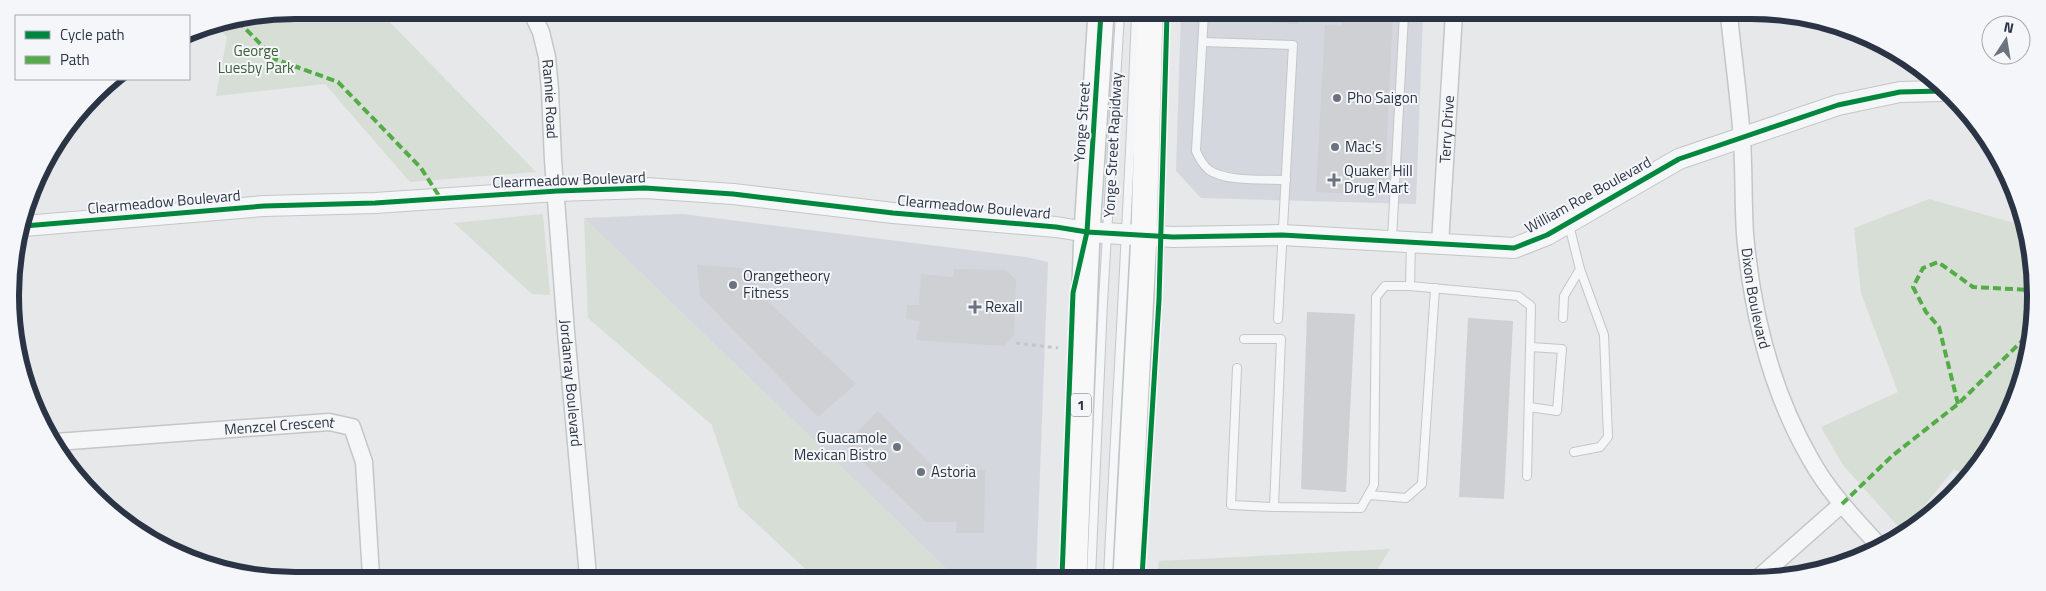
<svg xmlns="http://www.w3.org/2000/svg" width="2046" height="591" viewBox="0 0 2046 591" font-family="'Titillium Web',sans-serif">
<rect width="100%" height="100%" fill="#e6e8ea"/>
<g fill="#d4d7dd">
<polygon points="1181,13 1423,14 1416,204 1201,198 1176,171"/>
<polygon points="683,214 1026,257 1048,262 1036,577 955,577 584,218"/>
</g>
<g fill="#d6ded6">
<polygon points="296,10 378,10 536,172 410,182 325,84 216,96 227,37 216,26"/>
<polygon points="1929,199 2025,226 2030,240 2031,351 1998,438 1967,476 1954,469 1903,532 1843,465 1821,427 1898,392 1861,293 1854,228"/>
<polygon points="543,214 550,295 532,294 454,223"/>
<polygon points="584,218 955,577 814,577 739,507 712,425 588,318"/>
<polygon points="1390,549 1372,578 1157,577 1159,561"/>
</g>
<g fill="#ced0d3">
<polygon points="1222,13 1299,14 1299,24 1221,19"/>
<polygon points="1342,14 1393,14 1384,195 1316,192 1325,25 1342,26"/>
<polygon points="697,265 755,269 755,285 760,294 856,384 818,417 700,296"/>
<polygon points="954,269 1006,270 1016,280 1014,335 1004,346 916,340 920,321 906,319 907,305 919,305 921,274 953,277"/>
<polygon points="1307,312 1355,314 1346,492 1301,489"/>
<polygon points="1468,318 1513,321 1504,499 1459,497"/>
<polygon points="878,411 935,469 985,470 984,533 956,533 957,522 926,522 845,445"/>
</g>
<g fill="none" stroke-linecap="round" stroke-linejoin="round">
<g stroke="#c4c6c8" stroke-width="10">
<g id="service">
<path d="M1204,13L1196,151C1199,158 1203,165 1209,170C1225,182 1266,179 1286,180"/>
<polyline points="1203,42 1293,45 1278,319"/>
<polyline points="1392,239 1404,14"/>
<polyline points="1410,286 1411,243"/>
<polyline points="1563,318 1564,296 1580,269 1569,225"/>
<polyline points="1244,339 1281,339 1274,507 1361,508 1374,485 1376,297 1385,286 1410,286 1518,296 1531,306 1527,476"/>
<polyline points="1237,368 1231,505 1274,507"/>
<polyline points="1529,407 1557,411 1562,349 1530,347"/>
<polyline points="1574,452 1600,447 1608,437 1604,335 1580,269"/>
<polyline points="1369,495 1406,498 1422,484 1435,288"/>
<polyline points="1091,577 1103,302 1120,13"/>
<path d="M1108,577C1117,389 1129,201 1136,13"/>
</g>
</g>
<g stroke="#c4c6c8" stroke-width="19">
<g id="minor">
<path id="s1" d="M531,11L541,32L547,57L550,90L553,160L566,332L588,576"/>
<path id="s2" d="M1729,15C1733,56 1739,98 1742,139C1744,171 1743,202 1745,234C1752,313 1771,391 1811,460C1829,493 1857,521 1881,548"/>
<path id="s3" d="M1440,244L1454,14"/>
<path id="s4" d="M56,442L329,422L352,427L364,462L371,576"/>
<polyline points="1757,579 1842,504"/>
</g>
</g>
<g stroke="#c4c6c8" stroke-width="22">
<polyline id="tertiary" points="24,226 264,206 375,203 557,191 645,188 733,194 893,213 1056,227 1087,232 1173,237 1282,235 1514,248 1547,235 1679,159 1838,105 1900,92 1942,91"/>
</g>
<g stroke="#c2c5c8" stroke-width="28">
<g id="primary">
<polyline points="1074,577 1087,232 1101,13"/>
<polyline points="1126,577 1144,235 1150,13"/>
</g>
</g>
<polyline stroke="#c5c6ca" stroke-width="3" stroke-dasharray="4 4" stroke-linecap="butt" points="1016,343 1058,348"/>
<use href="#service" stroke="#f5f6f7" stroke-width="8"/>
<use href="#minor" stroke="#f5f6f7" stroke-width="16"/>
<use href="#tertiary" stroke="#f5f6f7" stroke-width="20"/>
<use href="#primary" stroke="#f8f8f8" stroke-width="25"/>
<g stroke="#54ac47" stroke-width="4" stroke-dasharray="8 4" stroke-linecap="butt">
<polyline points="238,21 275,59 338,82 421,168 441,199"/>
<polyline points="1958,404 1939,327 1926,312 1913,287 1923,268 1938,262 1973,287 2031,290"/>
<polyline points="1842,504 1892,456 1958,404 2027,336 2031,327"/>
</g>
<g stroke="#f4f6f9" stroke-width="8">
<g id="cycleway">
<polyline points="24,226 264,206 375,203 557,191 645,188 733,194 893,213 1056,227 1087,232 1173,237 1282,235 1514,248 1547,235 1679,159 1838,105 1900,92 1942,91"/>
<polyline points="1062,577 1073,293 1087,232 1101,13"/>
<polyline points="1142,577 1159,300 1167,13"/>
</g>
</g>
<use href="#cycleway" stroke="#00873e" stroke-width="5"/>
</g>
<g fill="#6c737f" stroke="#f4f6f9" stroke-width="2">
<circle cx="1337" cy="98" r="5"/>
<circle cx="1335" cy="147" r="5"/>
<path d="M1331.5 172.5h5v5h5v5h-5v5h-5v-5h-5v-5h5z"/>
<circle cx="733" cy="285" r="5"/>
<path d="M972.5 299.5h5v5h5v5h-5v5h-5v-5h-5v-5h5z"/>
<circle cx="897" cy="447" r="5"/>
<circle cx="921" cy="472" r="5"/>
</g>
<g text-anchor="middle" stroke-width="4" stroke-linejoin="round" paint-order="stroke">
<rect fill="#f4f6f9" stroke="#676e7b" stroke-width="1" x="1071" y="393.5" width="20" height="23" rx="4"/>
<g font-size="14" font-weight="bold" fill="#2b3445">
<text x="1081" y="410">1</text>
</g>
<g font-size="15" fill="#3f6138" stroke="#f4f6f9">
<text x="256" y="56">George<tspan x="256" dy="17">Luesby Park</tspan></text>
</g>
<g font-size="15" fill="#2b3445" stroke="#f4f6f9" text-anchor="start">
<text x="1347" y="103">Pho Saigon</text>
<text x="1345" y="152">Mac's</text>
<text x="1344" y="176">Quaker Hill<tspan x="1344" dy="17">Drug Mart</tspan></text>
<text x="743" y="281">Orangetheory<tspan x="743" dy="17">Fitness</tspan></text>
<text x="985" y="312">Rexall</text>
<text x="887" y="443" text-anchor="end">Guacamole<tspan x="887" dy="17">Mexican Bistro</tspan></text>
<text x="931" y="477">Astoria</text>
</g>
<g font-size="15" fill="#2b3445" stroke="#f4f6f9">
<text dy="5" stroke="none"><textPath href="#s1" startOffset="91">Rannie Road</textPath></text>
<text transform="translate(1082 122) rotate(-86)" y="5">Yonge Street</text>
<text dy="5" stroke="none"><textPath href="#s3" startOffset="115">Terry Drive</textPath></text>
<text transform="translate(1113 145) rotate(-87)" y="5">Yonge Street Rapidway</text>
<text transform="translate(569 180) rotate(-2)" y="5">Clearmeadow Boulevard</text>
<text transform="translate(1588 195) rotate(-29)" y="5">William Roe Boulevard</text>
<text transform="translate(164 202) rotate(-5)" y="5">Clearmeadow Boulevard</text>
<text transform="translate(974 207) rotate(5)" y="5">Clearmeadow Boulevard</text>
<text dy="5" stroke="none"><textPath href="#s2" startOffset="285">Dixon Boulevard</textPath></text>
<text dy="5" stroke="none"><textPath href="#s1" startOffset="376">Jordanray Boulevard</textPath></text>
<text dy="5" stroke="none"><textPath href="#s4" startOffset="224">Menzcel Crescent</textPath></text>
</g>
</g>
<path d="M0 0H2046V591H0ZM295 19H1751A276 276 0 0 1 2027 295V296A276 276 0 0 1 1751 572H295A276 276 0 0 1 19 296V295A276 276 0 0 1 295 19Z" fill="#f4f6f9" fill-rule="evenodd"/>
<path fill="none" stroke="#2b3445" stroke-width="6" d="M295 19H1751A276 276 0 0 1 2027 295V296A276 276 0 0 1 1751 572H295A276 276 0 0 1 19 296V295A276 276 0 0 1 295 19Z"/>
<rect x="15" y="15" width="175" height="65" fill="#f4f6f9" stroke="#a4a8b1"/>
<rect x="25" y="31" width="25" height="8" fill="#00873e" stroke="#a4a8b1"/>
<text x="60" y="40" font-size="15" fill="#2b3445">Cycle path</text>
<rect x="25" y="56" width="25" height="8" fill="#54ac47" stroke="#a4a8b1"/>
<text x="60" y="65" font-size="15" fill="#2b3445">Path</text>
<g transform="translate(2006 40) rotate(12)"><circle r="24" fill="#f4f6f9" stroke="#a4a8b1"/>
<path d="M0-4L9 19L0 12L-9 19Z" fill="#6c737f"/>
<text y="-8" font-size="14" font-weight="bold" text-anchor="middle" fill="#2b3445">N</text>
</g>
</svg>
